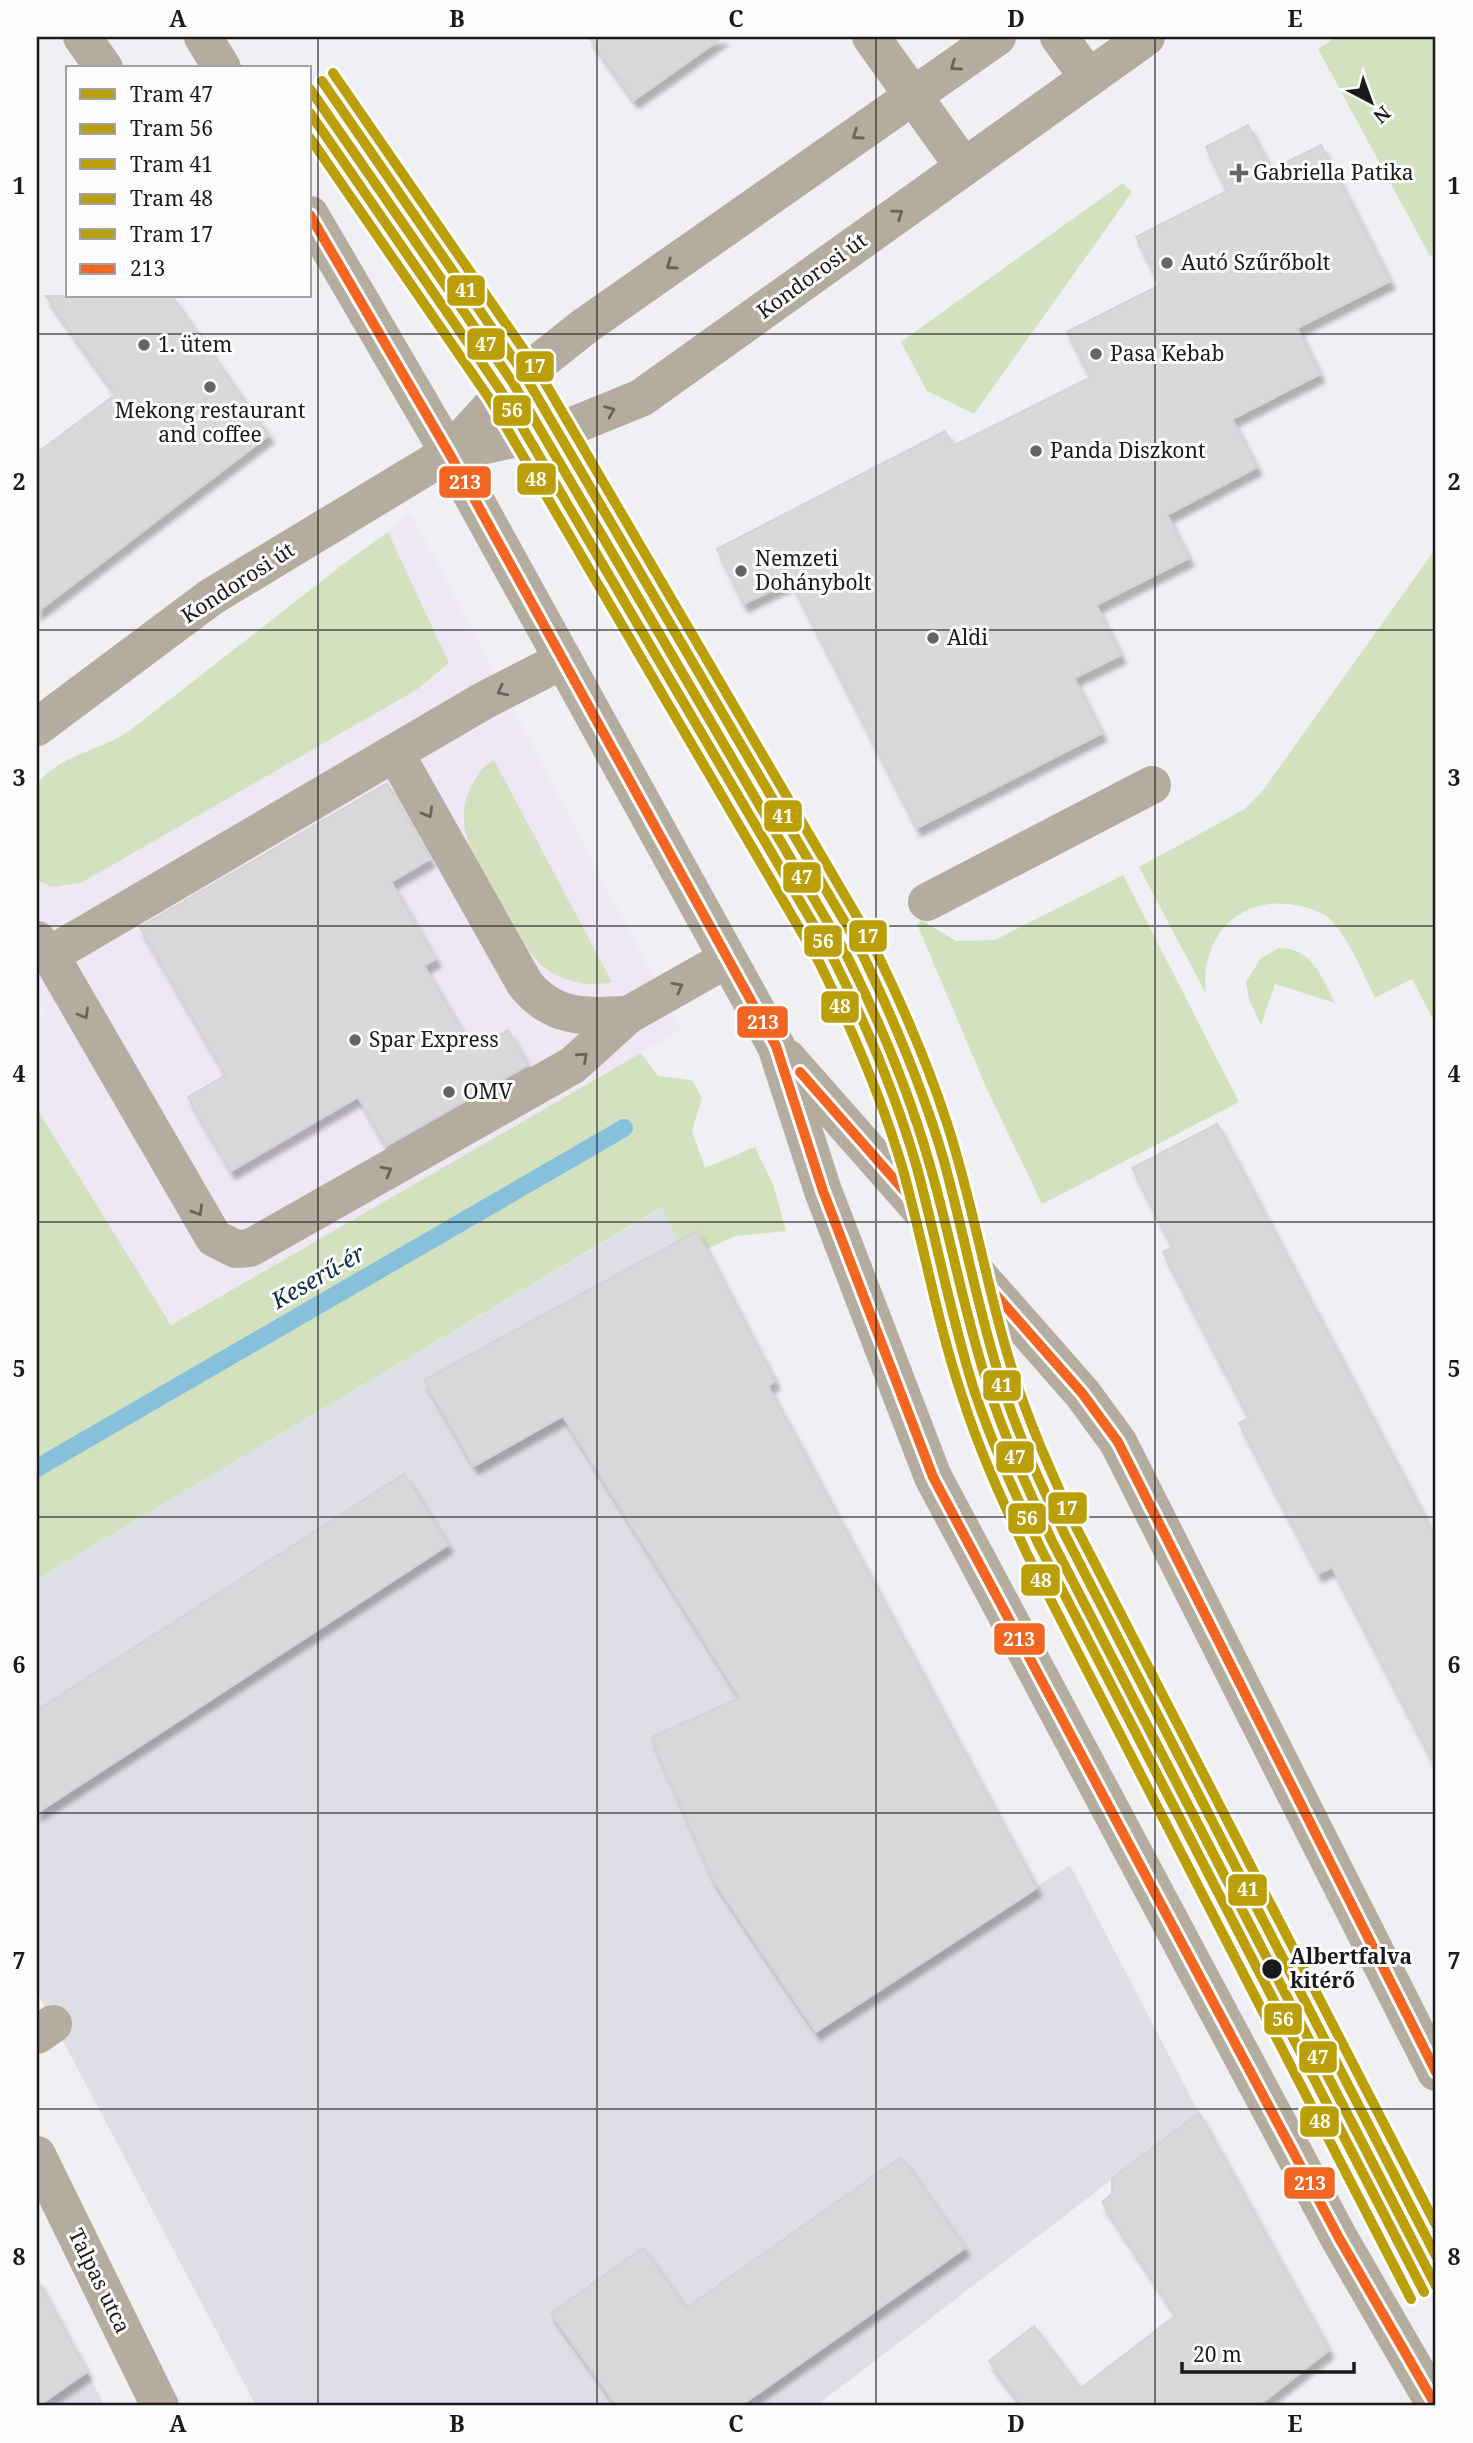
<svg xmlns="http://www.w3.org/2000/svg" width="1473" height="2443" viewBox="0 0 1473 2443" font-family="'Noto Serif',serif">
<defs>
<filter id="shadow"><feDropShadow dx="4.5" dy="8" stdDeviation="2" flood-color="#0004"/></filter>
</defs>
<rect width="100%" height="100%" fill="#f0f0f4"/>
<path fill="#eee8f5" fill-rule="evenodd" d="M411,513L681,1030L170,1325L37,1109V1018L45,1013L37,995V880L62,887L81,883L418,689L444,670L449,663L388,532ZM487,764L540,964L468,842L462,815L468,792Z"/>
<g fill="#dedee7">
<polygon points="663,1207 697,1231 775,1381 769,1386 1036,1887 1070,1865 1199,2113 816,2406 256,2406 37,1992 37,1579"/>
<polygon points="37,2279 87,2372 105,2406 37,2406"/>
</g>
<g fill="#d3e1bf">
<polygon points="1336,37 1436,37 1436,252 1430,256 1318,49"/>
<polygon points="1123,183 1132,192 974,414 927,391 901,342"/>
<path d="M388,532L449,663L418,689L81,883L52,887L37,880V784C60,755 98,751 128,732L346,562Z"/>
<path d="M1436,548V1025L1412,979L1375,998C1362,972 1350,940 1330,919C1322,912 1310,908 1300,906C1241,892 1199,936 1206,994L1139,867L1245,809L1264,789Z"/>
<path d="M494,760L612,982C589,988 560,981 541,965C526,951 517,928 506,911C484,873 446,828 473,783C479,773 484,765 494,760Z"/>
<polygon points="1123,875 1239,1102 1042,1204 985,1085 917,924 921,920 956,941 995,940"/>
<path d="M1279,948C1312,948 1322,977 1335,1003L1275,984L1261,1025L1249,999L1246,982L1261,958Z"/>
<polygon points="641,1053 658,1076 692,1080 702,1098 692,1131 705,1168 755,1147 774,1187 786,1231 736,1236 706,1249 678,1241 662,1207 37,1579 37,1109 171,1325"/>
</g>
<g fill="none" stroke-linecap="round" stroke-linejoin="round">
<polyline stroke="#87c0da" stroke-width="18" points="37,1468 624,1128"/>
</g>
<g fill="#d9d8db" stroke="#d4d3d6" stroke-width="2" filter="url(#shadow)">
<polygon points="589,37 723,37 634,100"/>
<polygon points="1248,125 1271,170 1321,145 1390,281 1297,328 1320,374 1232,419 1257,467 1167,515 1189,558 1096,605 1121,655 1074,678 1102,733 917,828 791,581 744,604 717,549 945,431 953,446 1091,377 1067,332 1160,285 1136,237 1227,191 1206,147"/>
<polygon points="46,296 172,296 269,435 37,612 37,453 116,394"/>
<polygon points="387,783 430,859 391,882 436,959 424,966 473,1050 508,1030 528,1065 386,1146 358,1097 231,1171 188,1097 226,1075 140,927"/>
<polygon points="1217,1124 1436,1539 1436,1768 1332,1567 1318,1574 1239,1423 1249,1418 1163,1252 1173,1247 1132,1168"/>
<polygon points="697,1231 775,1381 768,1386 1037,1888 816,2032 714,1881 651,1737 740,1698 563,1416 474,1466 424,1380"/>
<polygon points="404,1474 448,1545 37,1813 37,1710"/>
<polygon points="1199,2113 1329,2350 1258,2406 1023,2406 989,2361 1034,2326 1081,2388 1176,2315 1102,2202 1112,2194 1112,2178"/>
<polygon points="901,2157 965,2248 740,2406 617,2406 551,2313 643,2248 686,2308"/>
<polygon points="37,2279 87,2372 38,2406 37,2406"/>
</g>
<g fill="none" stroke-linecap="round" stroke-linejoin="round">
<g stroke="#b4ac9e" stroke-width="38">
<polyline points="82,37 104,68"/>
<polyline points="203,37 222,68"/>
<polyline points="871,37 964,167"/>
<polyline points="1059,37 1089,78"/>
<polyline points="310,215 449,453 776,1046 823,1191 933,1477 1339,2238 1436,2406"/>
<polyline points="449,453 572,426 641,398 1146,37"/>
<polyline points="37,727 211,597 449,453 513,383 585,326 997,37"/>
<path d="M395,753L525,984C553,1019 586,1017 628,1015"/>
<polyline points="927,902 1152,785"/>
<polyline points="37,940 50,955 483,701 563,660"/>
<polyline points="50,955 214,1238 236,1249 250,1248 573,1065 628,1015 727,959"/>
<polyline points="787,1058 1082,1393 1118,1442 1436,2072"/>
<polyline points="37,2035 53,2024"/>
<polyline points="37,2155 160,2406"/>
</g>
<g stroke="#fdfdfe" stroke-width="16">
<g id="bus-1">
<polyline points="310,215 449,453 776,1046 823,1191 933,1477 1339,2238 1436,2406"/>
<polyline points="800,1072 1082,1393 1118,1442 1436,2072"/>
</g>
</g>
<use href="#bus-1" stroke="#f26522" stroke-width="10"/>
<g stroke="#fdfdfe" stroke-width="16">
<path id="tram-1" d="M310,89L513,383L844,950C878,1018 908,1088 929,1162C951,1237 964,1314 989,1389C1006,1441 1029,1491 1052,1541L1436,2286"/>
</g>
<g stroke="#fdfdfe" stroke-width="16">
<path id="tram-2" d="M310,113L501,391L832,956C866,1024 896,1095 917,1168C937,1242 951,1317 974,1390C992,1444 1016,1496 1040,1547L1424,2292"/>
</g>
<g stroke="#fdfdfe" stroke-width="16">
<path id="tram-3" d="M322,81L525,376L857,943C891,1013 922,1085 944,1161C964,1234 978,1310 1001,1382C1018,1435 1041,1485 1065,1535L1436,2256"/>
</g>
<g stroke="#fdfdfe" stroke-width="16">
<path id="tram-4" d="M310,138L489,398L819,962C852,1029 882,1098 903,1170C924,1245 937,1322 962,1396C979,1450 1003,1502 1027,1554L1411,2299"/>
</g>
<g stroke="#fdfdfe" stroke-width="16">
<path id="tram-5" d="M333,73L537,369L869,937C899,997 926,1059 947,1123C972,1200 985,1279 1008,1356C1025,1415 1051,1472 1077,1529L1436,2225"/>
</g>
<use href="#tram-1" stroke="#ba9f08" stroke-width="10"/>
<use href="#tram-2" stroke="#ba9f08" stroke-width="10"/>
<use href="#tram-3" stroke="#ba9f08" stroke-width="10"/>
<use href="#tram-4" stroke="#ba9f08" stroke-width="10"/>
<use href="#tram-5" stroke="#ba9f08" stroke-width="10"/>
</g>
<defs><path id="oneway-chevron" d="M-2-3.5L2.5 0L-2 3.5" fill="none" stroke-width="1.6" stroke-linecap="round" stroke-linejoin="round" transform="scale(1.75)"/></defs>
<g stroke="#67635d">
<use href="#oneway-chevron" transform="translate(955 66) rotate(145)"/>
<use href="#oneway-chevron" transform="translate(857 135) rotate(145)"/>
<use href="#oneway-chevron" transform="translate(898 214) rotate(-36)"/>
<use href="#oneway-chevron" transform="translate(671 265) rotate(145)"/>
<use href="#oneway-chevron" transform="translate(610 411) rotate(-22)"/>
<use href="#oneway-chevron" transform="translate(502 691) rotate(153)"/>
<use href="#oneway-chevron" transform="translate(428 813) rotate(61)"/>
<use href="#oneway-chevron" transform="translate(678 987) rotate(-29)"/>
<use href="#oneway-chevron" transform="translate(84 1014) rotate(60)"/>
<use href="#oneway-chevron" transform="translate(583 1057) rotate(-42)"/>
<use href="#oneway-chevron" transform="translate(387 1171) rotate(-29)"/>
<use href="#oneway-chevron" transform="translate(198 1211) rotate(60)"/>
</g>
<path fill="none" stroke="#1a1a1c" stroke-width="2" stroke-opacity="0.55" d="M318,37V2406M597,37V2406M876,37V2406M1155,37V2406M37,334H1436M37,630H1436M37,926H1436M37,1222H1436M37,1517H1436M37,1813H1436M37,2109H1436"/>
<g fill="#656568" stroke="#fdfdfe" stroke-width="2.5">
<path d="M1235.5 162.5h7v7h7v7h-7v7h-7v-7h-7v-7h7z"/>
<circle cx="1167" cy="263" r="7"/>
<circle cx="144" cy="345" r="7"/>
<circle cx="1096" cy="354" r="7"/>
<circle cx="210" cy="387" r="7"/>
<circle cx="1036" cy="451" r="7"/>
<circle cx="741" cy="571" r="7"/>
<circle cx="933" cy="638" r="7"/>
<circle cx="355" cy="1040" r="7"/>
<circle cx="449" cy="1092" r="7"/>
</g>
<circle fill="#1a1a1c" stroke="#fdfdfe" stroke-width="2.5" cx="1272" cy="1969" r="11"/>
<g text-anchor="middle" stroke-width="6" stroke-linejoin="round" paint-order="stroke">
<g font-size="21" fill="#1a1a1c" stroke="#fdfdfe" text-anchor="start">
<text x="1253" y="180">Gabriella Patika</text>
<text x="1181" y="270">Autó Szűrőbolt</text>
<text x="158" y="352">1. ütem</text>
<text x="1110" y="361">Pasa Kebab</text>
<text x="210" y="418" text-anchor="middle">Mekong restaurant<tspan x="210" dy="24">and coffee</tspan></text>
<text x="1050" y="458">Panda Diszkont</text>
<text x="755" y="566">Nemzeti<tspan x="755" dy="24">Dohánybolt</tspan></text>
<text x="947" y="645">Aldi</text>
<text x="369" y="1047">Spar Express</text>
<text x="463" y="1099">OMV</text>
</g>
<g font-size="21" fill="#1a1a1c" stroke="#fdfdfe">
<text transform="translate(812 276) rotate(-36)" y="7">Kondorosi út</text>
<text transform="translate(238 583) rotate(-33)" y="7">Kondorosi út</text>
<text transform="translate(99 2281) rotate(64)" y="7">Talpas utca</text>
</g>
<g font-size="21" font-weight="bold" fill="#1a1a1c" stroke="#fdfdfe" text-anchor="start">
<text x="1290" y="1964">Albertfalva<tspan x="1290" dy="24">kitérő</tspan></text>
</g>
<g font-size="23" font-style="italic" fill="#0a303f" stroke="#fdfdfe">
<text transform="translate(318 1277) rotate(-30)" y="8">Keserű-ér</text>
</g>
</g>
<g stroke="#fdfdfe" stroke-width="2.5">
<rect x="446" y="274" width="40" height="33" rx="7" fill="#ba9f08"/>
<rect x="466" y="327" width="40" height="34" rx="7" fill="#ba9f08"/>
<rect x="515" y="350" width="40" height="33" rx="7" fill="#ba9f08"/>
<rect x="492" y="394" width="40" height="33" rx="7" fill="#ba9f08"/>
<rect x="516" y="462" width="41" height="34" rx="7" fill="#ba9f08"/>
<rect x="438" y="465" width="54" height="34" rx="7" fill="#f26522"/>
<rect x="763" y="799" width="40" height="34" rx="7" fill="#ba9f08"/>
<rect x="782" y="861" width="40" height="33" rx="7" fill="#ba9f08"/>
<rect x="848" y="919" width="40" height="34" rx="7" fill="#ba9f08"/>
<rect x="803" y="924" width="40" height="34" rx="7" fill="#ba9f08"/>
<rect x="820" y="990" width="40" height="34" rx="7" fill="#ba9f08"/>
<rect x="736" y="1005" width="53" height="34" rx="7" fill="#f26522"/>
<rect x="982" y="1369" width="40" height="33" rx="7" fill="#ba9f08"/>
<rect x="995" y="1440" width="40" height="34" rx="7" fill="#ba9f08"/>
<rect x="1047" y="1491" width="41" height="34" rx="7" fill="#ba9f08"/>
<rect x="1007" y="1502" width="40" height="33" rx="7" fill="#ba9f08"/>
<rect x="1020" y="1563" width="41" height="34" rx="7" fill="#ba9f08"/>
<rect x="993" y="1622" width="53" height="34" rx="7" fill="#f26522"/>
<rect x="1227" y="1873" width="41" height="34" rx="7" fill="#ba9f08"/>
<rect x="1263" y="2002" width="40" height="34" rx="7" fill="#ba9f08"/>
<rect x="1298" y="2040" width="40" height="34" rx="7" fill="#ba9f08"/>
<rect x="1299" y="2105" width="41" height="33" rx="7" fill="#ba9f08"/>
<rect x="1283" y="2166" width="53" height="34" rx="7" fill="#f26522"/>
</g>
<g font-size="19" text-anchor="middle" font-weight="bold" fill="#fff">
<text x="466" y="297">41</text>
<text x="486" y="351">47</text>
<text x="535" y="373">17</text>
<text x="512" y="417">56</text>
<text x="536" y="486">48</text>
<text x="465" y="489">213</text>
<text x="783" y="823">41</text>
<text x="802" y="884">47</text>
<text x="868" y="943">17</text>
<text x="823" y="948">56</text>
<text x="840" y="1013">48</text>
<text x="763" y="1029">213</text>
<text x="1002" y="1392">41</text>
<text x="1015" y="1464">47</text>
<text x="1067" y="1515">17</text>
<text x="1027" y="1525">56</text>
<text x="1041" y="1587">48</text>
<text x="1019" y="1646">213</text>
<text x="1248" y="1896">41</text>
<text x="1283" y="2026">56</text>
<text x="1318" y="2064">47</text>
<text x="1320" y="2128">48</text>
<text x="1310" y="2190">213</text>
</g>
<rect width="1473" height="2443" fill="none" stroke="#fdfdfe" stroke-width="77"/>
<rect x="66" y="66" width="245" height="231" fill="#fdfdfe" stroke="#a2a2a4" stroke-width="2"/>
<rect x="80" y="89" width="35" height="10" fill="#ba9f08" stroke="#a2a2a4" stroke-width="2"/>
<text x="130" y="102" font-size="21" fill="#1a1a1c">Tram 47</text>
<rect x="80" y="124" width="35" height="10" fill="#ba9f08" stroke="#a2a2a4" stroke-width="2"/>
<text x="130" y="136" font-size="21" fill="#1a1a1c">Tram 56</text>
<rect x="80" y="159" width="35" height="10" fill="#ba9f08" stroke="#a2a2a4" stroke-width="2"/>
<text x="130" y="172" font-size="21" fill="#1a1a1c">Tram 41</text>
<rect x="80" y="194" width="35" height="10" fill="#ba9f08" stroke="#a2a2a4" stroke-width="2"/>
<text x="130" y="206" font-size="21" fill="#1a1a1c">Tram 48</text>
<rect x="80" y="229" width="35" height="10" fill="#ba9f08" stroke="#a2a2a4" stroke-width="2"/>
<text x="130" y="242" font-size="21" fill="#1a1a1c">Tram 17</text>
<rect x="80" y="264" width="35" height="10" fill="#f26522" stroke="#a2a2a4" stroke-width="2"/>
<text x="130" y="276" font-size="21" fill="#1a1a1c">213</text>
<g transform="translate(1371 102) rotate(139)" stroke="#fdfdfe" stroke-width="5" paint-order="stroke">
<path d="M0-5L12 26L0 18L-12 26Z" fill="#1a1a1c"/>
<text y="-10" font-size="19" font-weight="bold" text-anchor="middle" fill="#1a1a1c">N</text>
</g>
<path d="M1182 2362v10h172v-10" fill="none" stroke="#1a1a1c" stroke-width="3.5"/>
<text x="1193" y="2362" font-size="21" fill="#1a1a1c" stroke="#fdfdfe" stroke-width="5" paint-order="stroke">20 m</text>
<rect x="38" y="38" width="1396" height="2366" fill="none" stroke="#1a1a1c" stroke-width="2.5"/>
<g font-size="23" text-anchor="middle" font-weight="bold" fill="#1a1a1c">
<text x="178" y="27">A</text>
<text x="457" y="27">B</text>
<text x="736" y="27">C</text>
<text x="1016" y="27">D</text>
<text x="1295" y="27">E</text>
<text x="19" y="194">1</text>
<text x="1454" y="194">1</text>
<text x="19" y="490">2</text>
<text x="1454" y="490">2</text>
<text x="19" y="786">3</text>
<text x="1454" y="786">3</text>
<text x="19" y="1082">4</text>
<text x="1454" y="1082">4</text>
<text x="19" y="1377">5</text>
<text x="1454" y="1377">5</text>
<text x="19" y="1673">6</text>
<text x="1454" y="1673">6</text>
<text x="19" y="1969">7</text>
<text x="1454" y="1969">7</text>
<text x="19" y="2265">8</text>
<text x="1454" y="2265">8</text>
<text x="178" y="2432">A</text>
<text x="457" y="2432">B</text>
<text x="736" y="2432">C</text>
<text x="1016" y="2432">D</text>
<text x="1295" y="2432">E</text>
</g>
</svg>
